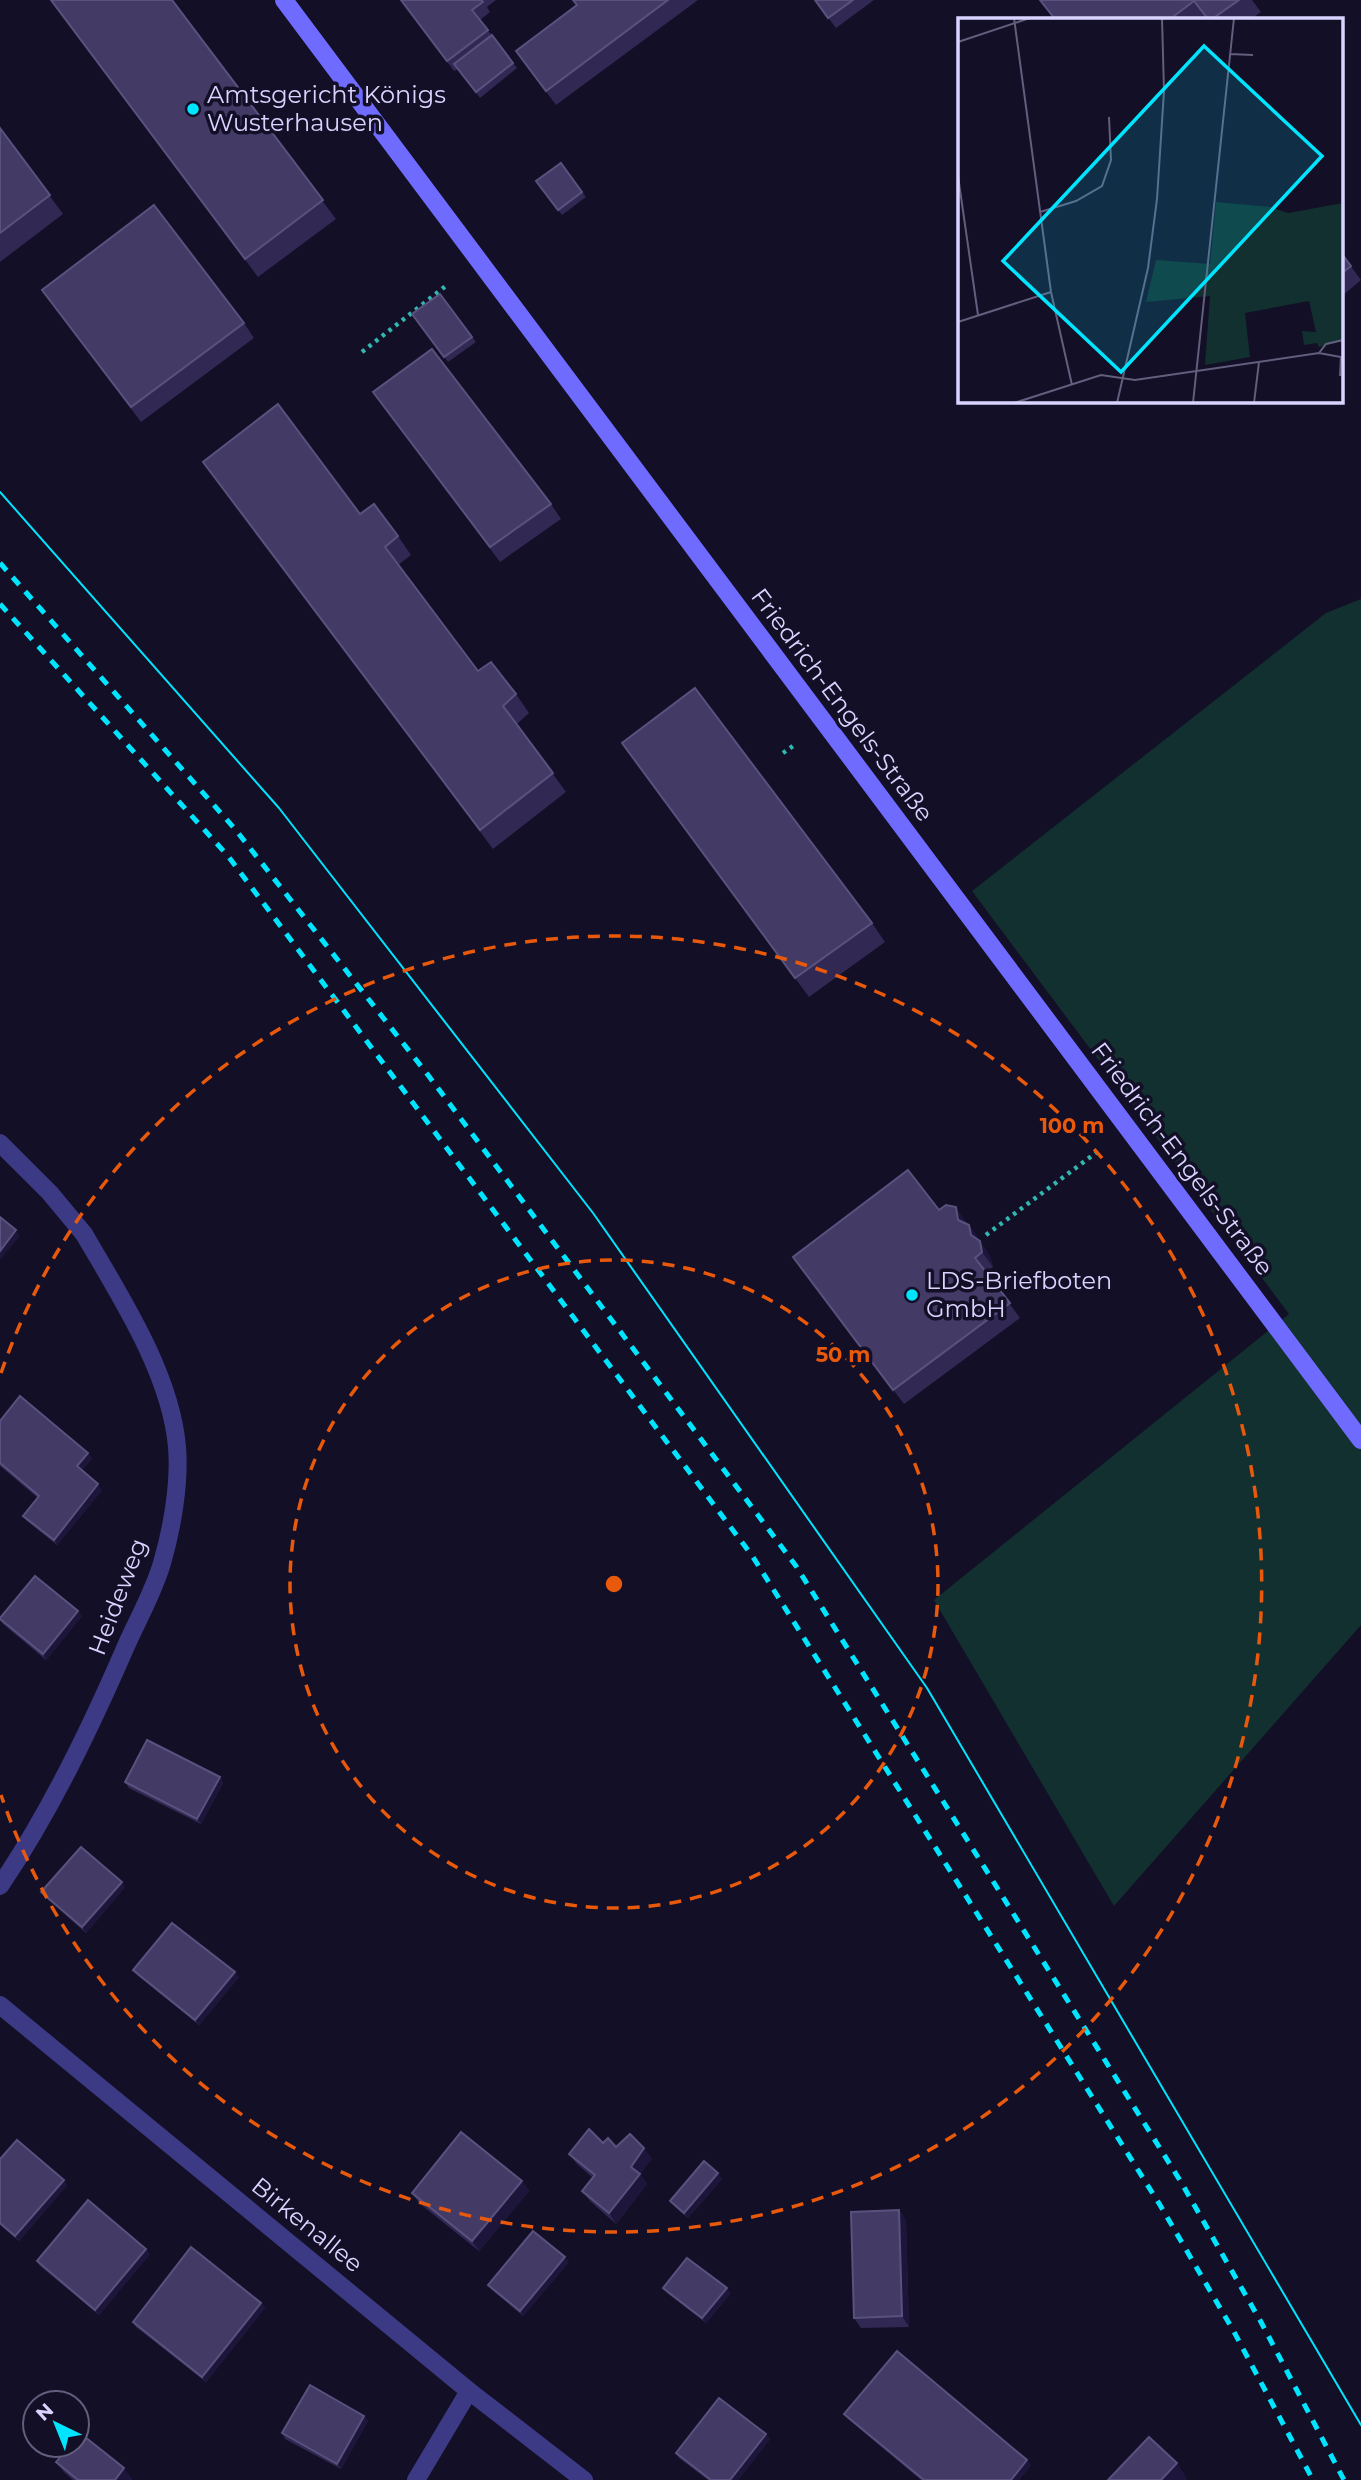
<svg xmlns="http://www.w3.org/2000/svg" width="1361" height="2480" viewBox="0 0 1361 2480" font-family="Montserrat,sans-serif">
<rect width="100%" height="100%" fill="#130f26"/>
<polygon fill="#12302f" points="1361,599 1361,1625 1114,1906 934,1600 1289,1314 972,891 1326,613"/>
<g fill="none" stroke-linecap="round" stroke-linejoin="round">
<g stroke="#2fb8b0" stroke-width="4.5" stroke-dasharray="3.5 5" stroke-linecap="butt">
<polyline points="362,352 447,285"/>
<polyline points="783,753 793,746"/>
<polyline points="986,1235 1097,1152"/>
</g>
<polyline stroke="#3d3a85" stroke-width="18" points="0,1143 50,1193 84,1234"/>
<g stroke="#3d3a85" stroke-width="18">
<path d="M0,1886C50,1812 90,1729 126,1646C138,1619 154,1591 162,1563C172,1529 180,1483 177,1447C171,1374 120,1296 84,1234"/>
<polyline points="0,2005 469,2391 584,2480"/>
<polyline points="416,2480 469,2391"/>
</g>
<polyline stroke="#6f6bff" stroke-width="18" points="284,0 1361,1440"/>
<polyline stroke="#00e5ff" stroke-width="2" points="0,492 279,808 593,1213 927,1688 1361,2425"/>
<g stroke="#00e5ff" stroke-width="5" stroke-dasharray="10 9" stroke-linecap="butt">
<polyline points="0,563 235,829 428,1075 796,1566 1181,2182 1261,2322 1344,2480"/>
<polyline points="0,604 228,856 753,1557 1160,2205 1233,2330 1313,2480"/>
</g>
</g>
<g fill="#312854">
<polygon points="50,0 172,0 336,219 258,277"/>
<polygon points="401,0 496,0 487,7 490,12 480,20 517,68 480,98 458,69 454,71"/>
<polygon points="573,0 698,0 556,105 516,51 577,5"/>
<polygon points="815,0 874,0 836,28"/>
<polygon points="1039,0 1252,0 1261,12 1251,19 1054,19"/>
<polygon points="0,128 63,214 0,262"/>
<polygon points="561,163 586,197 562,215 536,181"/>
<polygon points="1342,254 1361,280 1342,296"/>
<polygon points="42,290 244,323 254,338 141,422"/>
<polygon points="440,294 476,342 448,362 412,314"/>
<polygon points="373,392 551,504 561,519 500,562"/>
<polygon points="203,462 360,514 398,536 411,555 398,565 478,671 516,694 529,713 517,724 566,792 493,849"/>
<polygon points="622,743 872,923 885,942 809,997"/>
<polygon points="939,1210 966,1222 966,1224 969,1225 990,1256 993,1267 986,1272 1020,1318 904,1404 793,1257"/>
<polygon points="0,1421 88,1453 92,1459 82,1470 102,1490 57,1545 27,1521 23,1516 38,1498 0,1466"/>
<polygon points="82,1616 46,1660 3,1624 0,1620"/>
<polygon points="220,1777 223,1783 201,1824 129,1788 125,1782"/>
<polygon points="125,1887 86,1933 45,1897 41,1892"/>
<polygon points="133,1970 239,1977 199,2025 137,1975"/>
<polygon points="616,2147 652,2158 640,2174 647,2184 616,2224 590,2201 582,2191 593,2178 577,2164 569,2154"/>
<polygon points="0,2159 67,2185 19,2241 0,2225"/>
<polygon points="722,2179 688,2218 674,2206 670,2201"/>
<polygon points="522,2181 529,2191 479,2251 419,2203 412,2193"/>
<polygon points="899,2210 906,2221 909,2327 861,2328 854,2318"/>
<polygon points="150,2254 99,2315 40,2266 37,2261"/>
<polygon points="569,2262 523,2316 492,2290 488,2285"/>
<polygon points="663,2288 731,2293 706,2323 667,2293"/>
<polygon points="261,2303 265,2308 206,2382 136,2327 133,2322"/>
<polygon points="844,2414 1031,2465 1019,2480 921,2480 848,2419"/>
<polygon points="364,2416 368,2421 341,2469 285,2439 282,2433"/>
<polygon points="766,2434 770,2439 738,2480 708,2480 679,2458 676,2453"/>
<polygon points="56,2462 132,2479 130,2480 73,2480 64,2472"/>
</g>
<g fill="#1d163a">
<polygon points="956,1207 966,1222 968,1235 958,1220"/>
<polygon points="969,1225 980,1240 971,1235"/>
<polygon points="16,1230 20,1236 0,1260 0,1251"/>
<polygon points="980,1241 990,1256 993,1267 982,1252"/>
<polygon points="88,1453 92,1459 81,1471 77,1466"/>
<polygon points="98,1484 102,1490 57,1545 54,1540"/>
<polygon points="78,1611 82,1616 46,1660 43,1654"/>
<polygon points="220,1777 223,1783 201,1824 197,1819"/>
<polygon points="122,1882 125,1887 86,1933 82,1927"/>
<polygon points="235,1972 239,1977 199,2025 195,2020"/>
<polygon points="644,2148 652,2158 640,2174 647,2184 616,2224 609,2213 631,2167"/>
<polygon points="718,2173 722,2179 688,2218 684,2213"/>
<polygon points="64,2180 67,2185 19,2241 15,2236"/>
<polygon points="522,2181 529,2191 479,2251 472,2241"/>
<polygon points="899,2210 906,2221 909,2327 902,2316"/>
<polygon points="146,2249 150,2254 99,2315 95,2310"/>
<polygon points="565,2257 569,2262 523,2316 520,2311"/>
<polygon points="727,2288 731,2293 706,2323 702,2318"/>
<polygon points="261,2303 265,2308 206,2382 202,2377"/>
<polygon points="364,2416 368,2421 341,2469 337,2464"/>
<polygon points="766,2434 770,2439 738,2480 730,2480"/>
<polygon points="1027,2460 1031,2465 1019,2480 1011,2480"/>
<polygon points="1177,2463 1187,2478 1186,2480 1161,2480"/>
<polygon points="124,2468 132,2479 130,2480 115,2480"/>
</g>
<g fill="#433a66" stroke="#5a527e" stroke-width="2">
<polygon points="51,0 172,0 323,200 245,259"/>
<polygon points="401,0 481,0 483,2 472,10 488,30 447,61"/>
<polygon points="573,0 668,0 546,91 516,51 577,5"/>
<polygon points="815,0 853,0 828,18"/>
<polygon points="1040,0 1239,0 1212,19 1208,19 1194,1 1170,19 1055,19"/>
<polygon points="492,35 513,63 476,92 454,64"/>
<polygon points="0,128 50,195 0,233"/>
<polygon points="561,163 582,192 558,210 536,181"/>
<polygon points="154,205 244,323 131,407 42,290"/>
<polygon points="1342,254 1351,266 1342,273"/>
<polygon points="440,294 472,337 444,357 412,314"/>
<polygon points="432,349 551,504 490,547 373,392"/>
<polygon points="278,404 360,514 374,504 398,536 385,547 478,671 491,662 516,694 503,706 553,773 480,830 203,462"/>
<polygon points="695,688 872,923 795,978 622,743"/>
<polygon points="908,1170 939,1210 946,1205 956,1207 958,1220 969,1225 971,1235 980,1241 982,1252 975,1258 1010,1303 893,1390 793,1257"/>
<polygon points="0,1217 16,1230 0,1251"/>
<polygon points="20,1396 88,1453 77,1466 98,1484 54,1540 23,1516 39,1496 0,1463 0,1421"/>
<polygon points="35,1576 78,1611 43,1654 0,1619 0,1618"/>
<polygon points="147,1740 220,1777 197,1819 125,1782"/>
<polygon points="81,1847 122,1882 82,1927 41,1892"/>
<polygon points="172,1923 235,1972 195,2020 133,1970"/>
<polygon points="589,2129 603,2143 608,2138 616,2147 630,2134 644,2148 631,2167 640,2174 609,2213 582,2191 595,2175 569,2154"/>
<polygon points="461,2132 522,2181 472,2241 412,2193"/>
<polygon points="17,2140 64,2180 15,2236 0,2223 0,2159"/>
<polygon points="704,2161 718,2173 684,2213 670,2201"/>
<polygon points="88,2200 146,2249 95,2310 37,2261"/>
<polygon points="899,2210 902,2316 854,2318 851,2212"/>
<polygon points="533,2231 565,2257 520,2311 488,2285"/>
<polygon points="191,2247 261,2303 202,2377 133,2322"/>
<polygon points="687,2258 727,2288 702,2318 663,2288"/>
<polygon points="897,2351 1027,2460 1011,2480 924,2480 844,2414"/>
<polygon points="310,2385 364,2416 337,2464 282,2433"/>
<polygon points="719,2398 766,2434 730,2480 711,2480 676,2453"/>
<polygon points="80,2433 124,2468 115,2480 78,2480 56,2462 70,2445 77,2445 77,2436"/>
<polygon points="1149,2437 1177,2463 1161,2480 1108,2480"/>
</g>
<g fill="none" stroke="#e8590c" stroke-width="3.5" stroke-dasharray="12 9">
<circle cx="614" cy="1584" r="324"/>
<path d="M1 1373A648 648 0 1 1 1 1795"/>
</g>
<g fill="#00e5ff" stroke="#130f26" stroke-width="2.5">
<circle cx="193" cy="109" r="7"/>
<circle cx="912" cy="1295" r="7"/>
</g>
<g text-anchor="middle" stroke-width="7" stroke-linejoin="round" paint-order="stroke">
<g font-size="24" fill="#d9d4ff" stroke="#130f26" text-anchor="start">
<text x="207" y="103">Amtsgericht Königs<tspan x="207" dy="28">Wusterhausen</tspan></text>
<text x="926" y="1289">LDS-Briefboten<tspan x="926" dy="28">GmbH</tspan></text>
</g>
<g font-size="24" fill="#d9d4ff" stroke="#130f26">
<text transform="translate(842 705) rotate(53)" y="8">Friedrich-Engels-Straße</text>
<text transform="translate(1182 1159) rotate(53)" y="8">Friedrich-Engels-Straße</text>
<text transform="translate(118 1597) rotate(-69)" y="8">Heideweg</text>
<text transform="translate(307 2225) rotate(39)" y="8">Birkenallee</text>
</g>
</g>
<g transform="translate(958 18)">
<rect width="385" height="385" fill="#130f26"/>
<path d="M258,184L312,189L330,195L385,185V323L361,329L359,325L346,327L344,313L358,314L351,283L287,295L292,339L247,347L252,278L188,284L198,242L252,246Z" fill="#12302f"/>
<path fill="none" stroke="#625e7d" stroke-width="2" d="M56,0L93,274L114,367M0,24L72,0M272,36L295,37M0,158L20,297M82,194L118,183L144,168L153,142L151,99M0,304L93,274M361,335L368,326L385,322M56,385L143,357L177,362L361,335L383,339L382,358M159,385L190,250L199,181L206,73L204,0M235,385L276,0M296,385L301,344"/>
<path fill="#00e5ff" fill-opacity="0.15" stroke="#00e5ff" stroke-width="3.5" d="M246,28L364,138L163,354L45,243Z"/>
<rect width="385" height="385" fill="none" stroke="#d9d4ff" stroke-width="3.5"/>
</g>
<circle cx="614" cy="1584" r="10" fill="#e8590c" stroke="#130f26" stroke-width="3.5"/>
<g font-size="21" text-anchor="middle" font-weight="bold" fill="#e8590c" stroke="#130f26" stroke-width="7" stroke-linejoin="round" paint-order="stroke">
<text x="1072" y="1133">100 m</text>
<text x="843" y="1362">50 m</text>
</g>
<g transform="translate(56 2424) rotate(317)"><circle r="33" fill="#130f26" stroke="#625e7d" stroke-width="2"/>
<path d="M0-5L12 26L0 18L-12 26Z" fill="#00e5ff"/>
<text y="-10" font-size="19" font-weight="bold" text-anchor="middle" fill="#d9d4ff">N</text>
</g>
</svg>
